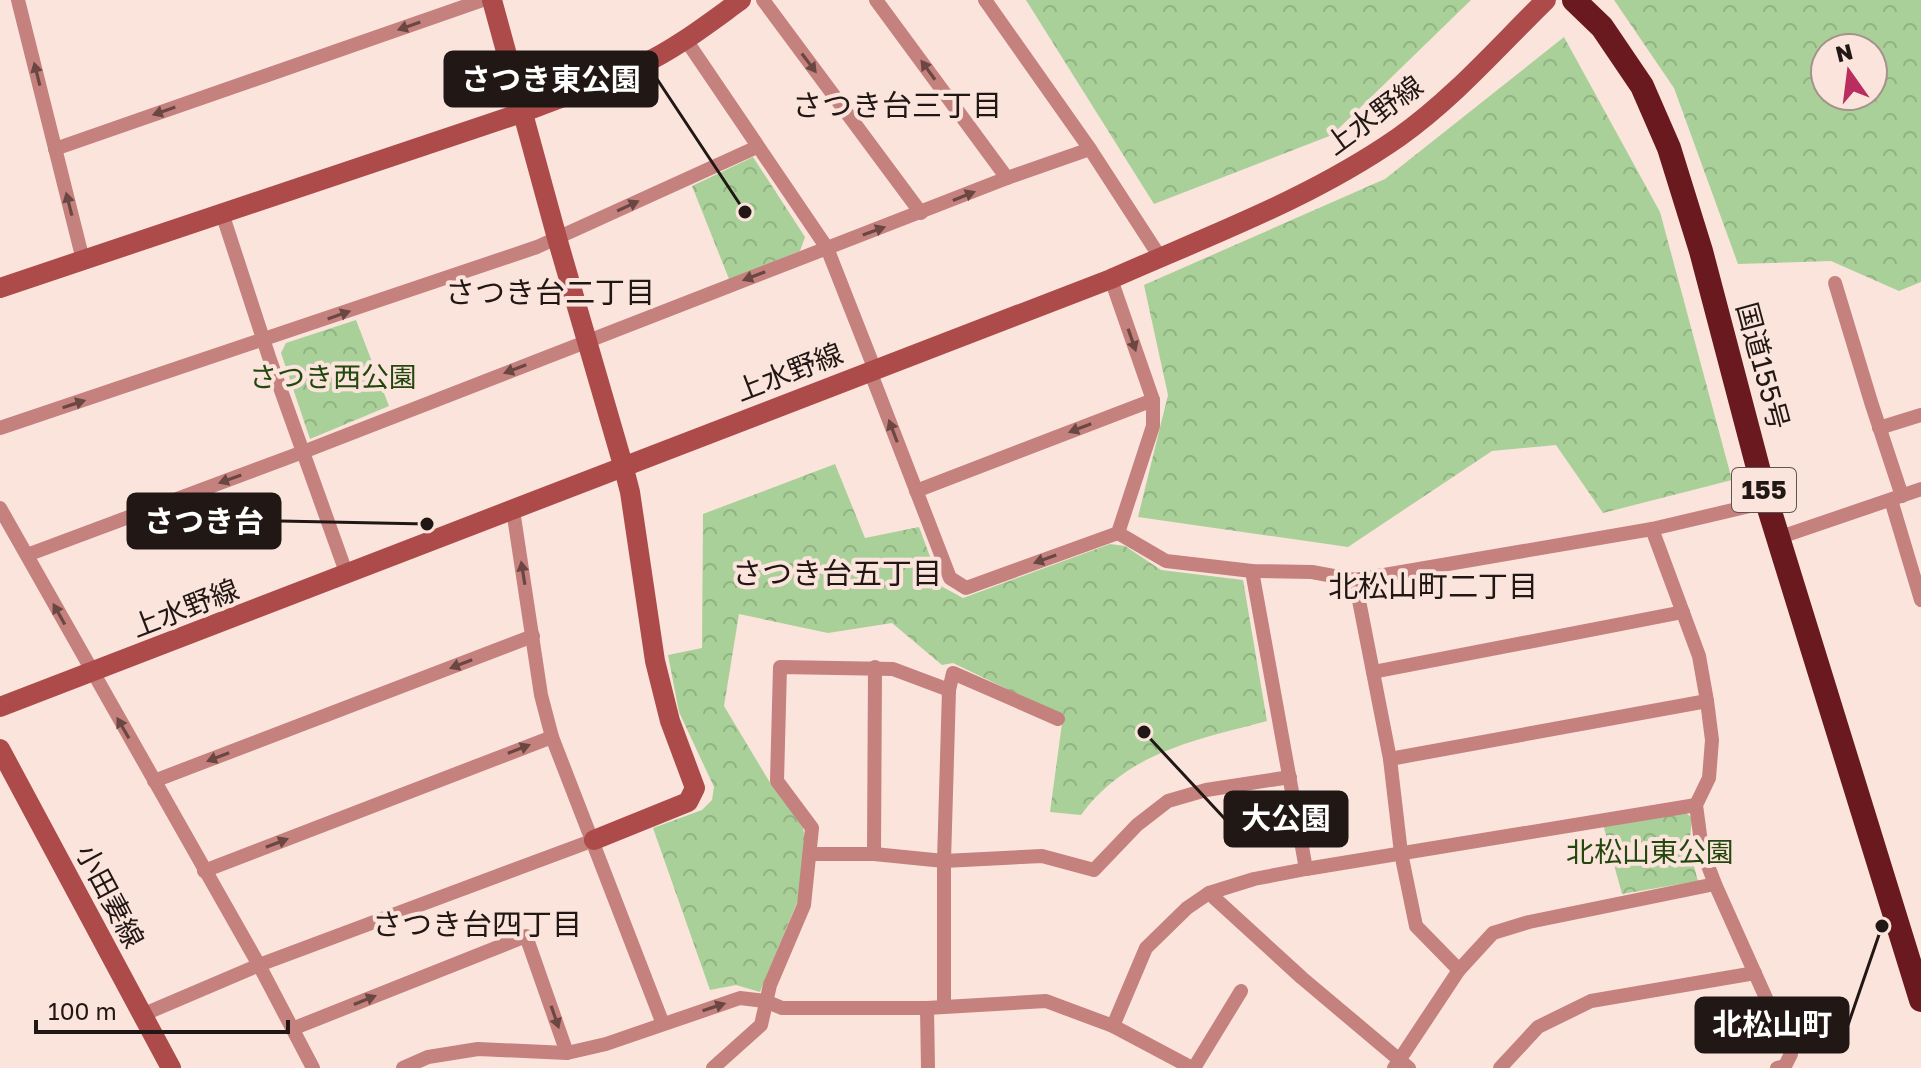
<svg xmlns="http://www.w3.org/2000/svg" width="1921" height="1068" viewBox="0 0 1921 1068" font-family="'Golos Text','Noto Sans JP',sans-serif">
<defs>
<pattern id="forest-crowns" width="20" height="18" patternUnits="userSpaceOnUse" patternTransform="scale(2)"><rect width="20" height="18" fill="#a9d098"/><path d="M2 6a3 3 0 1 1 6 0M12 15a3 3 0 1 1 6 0" fill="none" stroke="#91b282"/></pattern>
</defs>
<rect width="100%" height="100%" fill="#fbe4dc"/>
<g fill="url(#forest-crowns)" fill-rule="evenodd">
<polygon points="1026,0 1471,0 1332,135 1154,204"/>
<path d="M1614,0H1921V282L1899,291L1831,261L1738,264L1674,88ZM1825,48H1873V96H1825Z"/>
<polygon points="1564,37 1660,212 1732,480 1603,513 1556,445 1492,451 1348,547 1138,517 1168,395 1144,285 1385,179"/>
<polygon points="753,157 805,237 800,251 729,279 692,186"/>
<polygon points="356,320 389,406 310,439 281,353 286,343"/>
<path d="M835,464L865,538L919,527L941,586L963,598L1110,544L1125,546L1161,570L1243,580L1267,721C1196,740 1127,752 1081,815L1050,812L1063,716L953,663L942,665L892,623L828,633L739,614L724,706L769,781L802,822L806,845L798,900L760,992L736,985L710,990L653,828L702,810L712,800L714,787L679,712L668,655L702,648L703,514Z"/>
<polygon points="1683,810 1692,818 1689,848 1698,881 1622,894 1603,824"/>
</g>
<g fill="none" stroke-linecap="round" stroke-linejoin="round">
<g stroke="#c5817e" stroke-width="14">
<polyline points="18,0 83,260"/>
<polyline points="763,0 921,213"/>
<polyline points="876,0 1007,178"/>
<polyline points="985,0 1090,149 1160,257"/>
<polyline points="686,40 827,248 875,370"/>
<polyline points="55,149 483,0"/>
<polyline points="222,213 269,357 347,575"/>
<polyline points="1111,279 1153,400 1153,426 1118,533"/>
<polyline points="1835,283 1871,402 1902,496"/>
<polyline points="870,371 950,578 966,588 1118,533"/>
<polyline points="0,428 537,247 757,147"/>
<polyline points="1879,428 1921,415"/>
<polyline points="916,491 1153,400"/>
<polyline points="1891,500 1921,600"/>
<polyline points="0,508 259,965 313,1068"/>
<polyline points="513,510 541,695 552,737 663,1024"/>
<polyline points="1652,529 1699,656 1707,701 1712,740 1709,778 1696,805 1702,850 1715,884 1791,1054 1785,1066 1777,1068"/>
<polyline points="1118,533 1166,561 1252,571 1312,572 1355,580 1652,529 1767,502"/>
<polyline points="1778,538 1921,489"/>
<polyline points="27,555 303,452 1007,178 1090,149"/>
<polyline points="1252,571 1306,869"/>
<polyline points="1355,580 1390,759 1401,853 1416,926 1459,970"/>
<polyline points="1373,672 1683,612"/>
<polyline points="1390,759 1707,701"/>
<polyline points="154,781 533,636"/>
<polyline points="811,854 874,854 944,861 1042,856 1094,870 1137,825 1168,801 1206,790 1290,777"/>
<polyline points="874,854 875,667"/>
<polyline points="204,871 552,737"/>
<polyline points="1209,893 1302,978 1409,1068"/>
<polyline points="944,1006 944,861 949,690 953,673 1058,719"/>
<polyline points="927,1008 928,1068"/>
<polyline points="142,1015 259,965 594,840"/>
<polyline points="1113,1026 1146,948 1187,908 1209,893 1254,879 1306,869 1696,805"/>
<polyline points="292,1029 526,936 567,1053"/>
<polyline points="403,1068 428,1057 478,1049 567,1053 606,1044 740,998 765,1001 782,1008 927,1008 1046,1001 1113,1026 1192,1068"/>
<polyline points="713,1068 761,1025 770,985 804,905 812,828 777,781 780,667 893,669 949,690"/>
<polyline points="1194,1068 1241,991"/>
<polyline points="1394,1068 1459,970 1493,933 1529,922 1715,884"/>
<polyline points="1500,1068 1538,1027 1591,1001 1755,973"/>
</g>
<g stroke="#ad4b4b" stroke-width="20">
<polyline points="492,0 557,238 623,465 630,492 655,661 670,721 695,788 688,802 594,840"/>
<path d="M0,288L524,112C563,97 603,83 641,65C677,48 709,23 741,0"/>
<path d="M0,707L1111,279C1210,235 1310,199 1399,137C1454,98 1499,46 1546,0"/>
<polyline points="0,749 171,1068"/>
</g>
<polyline stroke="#6a1a1e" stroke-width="24" points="1574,0 1602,27 1642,86 1669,148 1701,251 1767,502 1921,1000"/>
</g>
<defs><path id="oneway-solid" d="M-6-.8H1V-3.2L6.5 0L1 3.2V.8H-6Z" transform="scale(2)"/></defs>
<g fill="#6b4744">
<use href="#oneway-solid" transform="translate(409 26) rotate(161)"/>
<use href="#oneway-solid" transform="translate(809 63) rotate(53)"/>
<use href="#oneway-solid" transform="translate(928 70) rotate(-126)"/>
<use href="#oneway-solid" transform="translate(37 74) rotate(-104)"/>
<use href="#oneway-solid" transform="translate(164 111) rotate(161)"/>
<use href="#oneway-solid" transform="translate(964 196) rotate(-22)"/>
<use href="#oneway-solid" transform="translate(69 204) rotate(-104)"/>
<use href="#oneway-solid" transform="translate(628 206) rotate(-25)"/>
<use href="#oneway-solid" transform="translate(874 231) rotate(-20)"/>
<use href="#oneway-solid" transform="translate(754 276) rotate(159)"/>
<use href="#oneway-solid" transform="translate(339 315) rotate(-19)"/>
<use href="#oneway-solid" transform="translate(1132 340) rotate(71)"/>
<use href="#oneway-solid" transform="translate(515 369) rotate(159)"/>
<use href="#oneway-solid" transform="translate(74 404) rotate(-18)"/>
<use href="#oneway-solid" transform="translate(1080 428) rotate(159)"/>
<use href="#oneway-solid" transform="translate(893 431) rotate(-111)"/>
<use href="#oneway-solid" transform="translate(230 479) rotate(160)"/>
<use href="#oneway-solid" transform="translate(1045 559) rotate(160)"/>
<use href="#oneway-solid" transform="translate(523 573) rotate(-99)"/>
<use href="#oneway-solid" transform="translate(59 614) rotate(-119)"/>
<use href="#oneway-solid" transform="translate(461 664) rotate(159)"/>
<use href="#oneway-solid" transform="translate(123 728) rotate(-120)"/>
<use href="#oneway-solid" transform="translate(519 749) rotate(-21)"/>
<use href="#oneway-solid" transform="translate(218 757) rotate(159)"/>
<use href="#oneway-solid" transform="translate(277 843) rotate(-21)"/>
<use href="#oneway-solid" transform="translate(365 1000) rotate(-22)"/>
<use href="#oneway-solid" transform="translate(714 1007) rotate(-18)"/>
<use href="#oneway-solid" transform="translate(555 1017) rotate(71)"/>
</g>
<g text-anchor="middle" stroke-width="8" stroke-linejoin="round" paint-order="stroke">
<rect fill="#fbe4dc" stroke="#625450" stroke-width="2" x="1732" y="468" width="64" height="44" rx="6"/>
<g font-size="26" font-weight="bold" fill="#211714">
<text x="1764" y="499">155</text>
</g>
<g font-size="28" fill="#211714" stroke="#fbe4dc">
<text transform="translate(1374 115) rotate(-36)" y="10">上水野線</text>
<text transform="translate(1763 366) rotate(75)" y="10">国道155号</text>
<text transform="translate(789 372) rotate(-21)" y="10">上水野線</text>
<text transform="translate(185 608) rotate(-21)" y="10">上水野線</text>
<text transform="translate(110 896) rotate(62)" y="10">小田妻線</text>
</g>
<g font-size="28" fill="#23470c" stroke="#fbe4dc">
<text x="333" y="387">さつき西公園</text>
<text x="1650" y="862">北松山東公園</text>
</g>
<g font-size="30" fill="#211714" stroke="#fbe4dc">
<text x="897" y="116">さつき台三丁目</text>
<text x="550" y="303">さつき台二丁目</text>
<text x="837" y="584">さつき台五丁目</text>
<text x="1433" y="597">北松山町二丁目</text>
<text x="477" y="935">さつき台四丁目</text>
</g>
</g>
<path fill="none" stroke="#211714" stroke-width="3" d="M745 212L657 79M427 524L280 521M1144 732L1225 819M1882 926L1848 1025"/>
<g fill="#211714" stroke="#fbe4dc" stroke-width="3">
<circle cx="745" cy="212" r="8"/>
<circle cx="427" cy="524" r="8"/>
<circle cx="1144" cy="732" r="8"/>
<circle cx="1882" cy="926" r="8"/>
</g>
<g fill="#211714" stroke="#211714" stroke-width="3">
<rect x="445" y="52" width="212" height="54" rx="8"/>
<rect x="128" y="494" width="152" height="54" rx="8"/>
<rect x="1225" y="792" width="122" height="54" rx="8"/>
<rect x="1696" y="998" width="152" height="54" rx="8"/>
</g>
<g font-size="30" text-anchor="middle" font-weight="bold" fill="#fff">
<text x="551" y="90">さつき東公園</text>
<text x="204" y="532">さつき台</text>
<text x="1286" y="829">大公園</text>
<text x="1772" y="1035">北松山町</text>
</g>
<g transform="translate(1849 72) rotate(346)"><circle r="38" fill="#fbe4dc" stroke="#a4928c" stroke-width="2"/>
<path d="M0-6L14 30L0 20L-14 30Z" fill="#ba2d5f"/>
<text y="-12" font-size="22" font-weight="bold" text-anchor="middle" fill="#211714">N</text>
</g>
<path d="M36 1020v12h252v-12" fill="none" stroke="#211714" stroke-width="4"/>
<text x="48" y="1020" font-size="24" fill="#211714" stroke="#fbe4dc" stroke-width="6" paint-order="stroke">100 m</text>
</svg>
